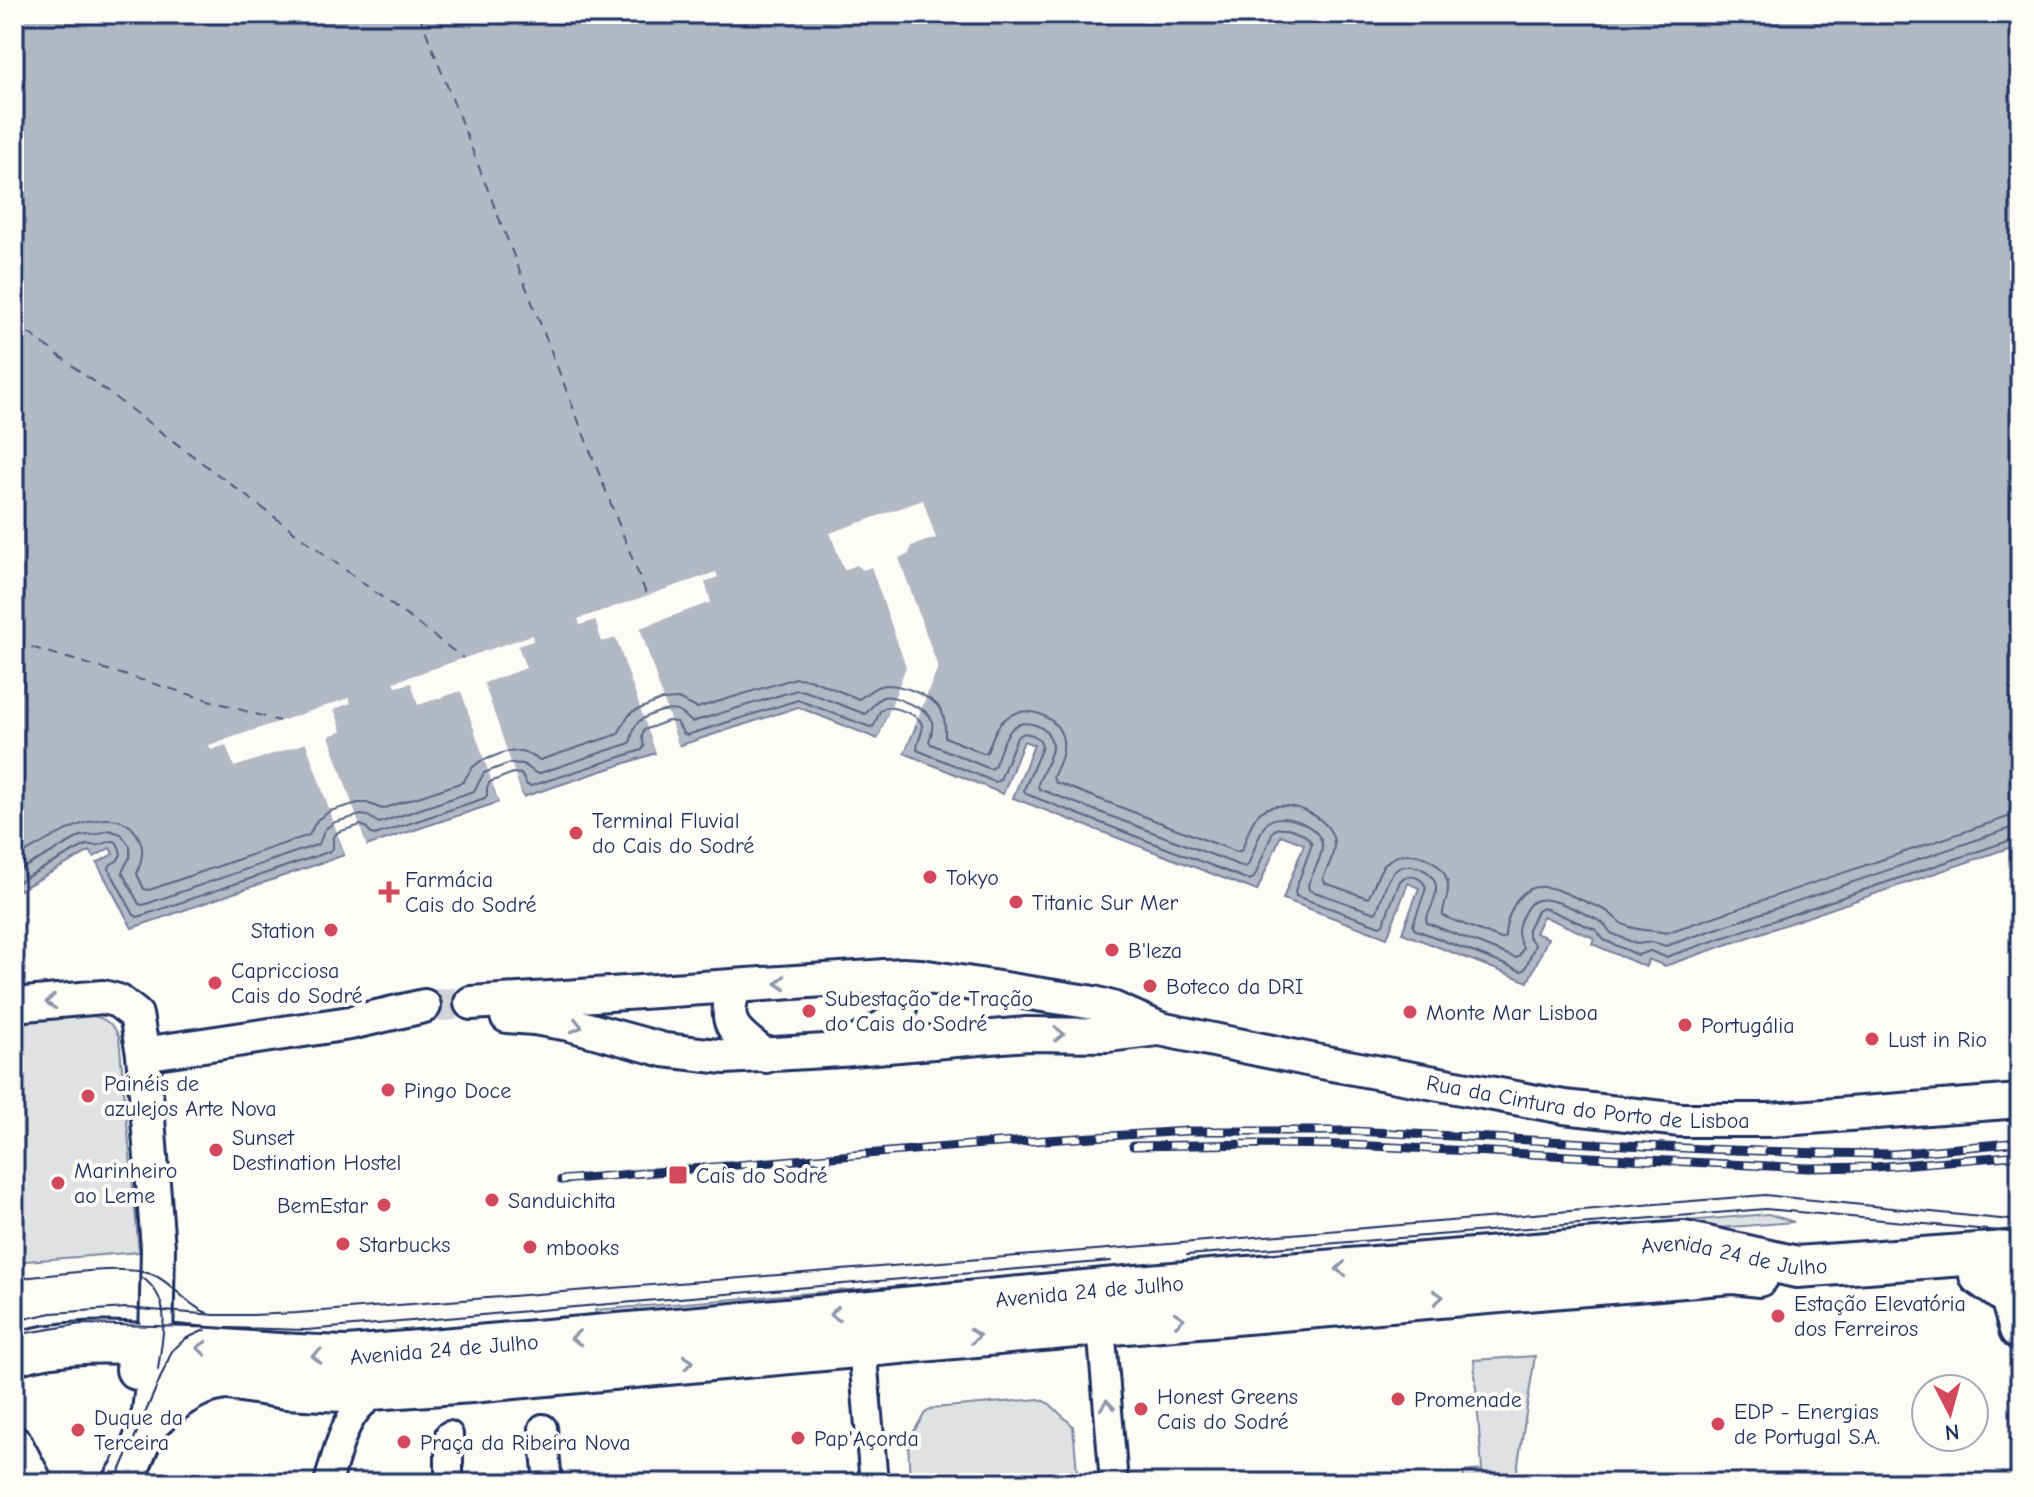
<svg xmlns="http://www.w3.org/2000/svg" width="2034" height="1497" viewBox="0 0 2034 1497" font-family="'Comic Neue',sans-serif">
<rect width="100%" height="100%" fill="#fdfcf7"/>
<filter id="ink" filterUnits="userSpaceOnUse"><feTurbulence type="fractalNoise" baseFrequency=".0125" numOctaves="2"/><feDisplacementMap in="SourceGraphic" scale="16" xChannelSelector="R" yChannelSelector="G"/><feConvolveMatrix kernelMatrix="1 2 1 2 8 2 1 2 1" color-interpolation-filters="sRGB"/></filter>
<g filter="url(#ink)">
<g fill="#e0e1e3" stroke="#7e88a0" stroke-width="2">
<path d="M88,1015C103,1017 113,1023 119,1037L139,1252L14,1262V1021Z"/>
<polygon points="1768,1214 1794,1222 1654,1233 1653,1224"/>
<polygon points="1125,1268 597,1326 595,1310"/>
<polygon points="1535,1356 1515,1483 1464,1483 1463,1472 1482,1470 1474,1360"/>
<polygon points="1039,1399 1050,1404 1073,1426 1078,1483 910,1483 908,1441 925,1413 934,1408"/>
</g>
<polygon fill="#b3b8c5" stroke="#76819c" stroke-width="2" points="14,14 2020,14 2020,844 1665,966 1648,959 1646,967 1592,944 1594,938 1543,916 1535,933 1548,938 1528,982 1402,933 1419,888 1408,883 1387,938 1283,899 1304,844 1281,835 1257,891 1013,798 1034,745 1024,741 1003,794 904,753 916,726 888,714 878,739 798,707 678,746 672,728 650,735 656,753 523,797 516,780 494,788 499,802 366,846 361,832 340,839 344,855 132,928 97,863 113,854 110,848 94,857 90,851 14,893"/>
<g fill="#fdfcf7">
<polygon points="923,500 936,538 911,546 909,554 899,558 938,667 904,753 901,752 911,727 890,719 881,741 877,742 906,667 871,567 863,570 857,565 844,570 830,533"/>
<polygon points="716,572 718,577 705,582 711,602 640,628 680,750 675,748 670,733 655,738 660,753 657,757 616,638 602,642 595,620 580,625 578,619"/>
<polygon points="532,635 533,641 518,646 526,668 484,683 524,801 519,799 514,785 499,790 503,802 500,806 461,691 418,705 411,683 396,687 394,682"/>
<polygon points="349,698 351,703 334,709 342,731 329,736 368,850 363,848 359,837 344,842 348,855 346,858 306,743 234,767 226,745 211,750 209,745"/>
</g>
<g fill="none" stroke-linecap="round" stroke-linejoin="round">
<g stroke="#586687" stroke-width="2">
<path d="M14,859C42,844 111,795 136,833C146,847 142,859 137,874L144,889L149,890L309,835L317,820L330,811L358,803H367L382,809L463,782L472,768L479,762L505,752L522,751L540,760L618,734L626,719L632,712L661,700L678,699L697,708L796,678L809,679L859,699C866,695 872,688 880,686C897,681 935,697 942,712C946,721 945,729 945,737L983,753L987,752C992,740 995,727 1005,719C1025,702 1060,716 1063,741C1065,754 1058,766 1053,777L1055,782L1237,852L1242,850C1247,837 1250,820 1262,811C1284,796 1331,815 1334,842C1335,854 1328,867 1323,878L1325,883L1368,898C1375,888 1376,874 1385,864C1404,843 1446,858 1448,886C1449,897 1442,907 1443,916L1501,939L1505,937C1505,925 1508,917 1513,907C1529,876 1552,887 1577,898C1586,902 1596,906 1605,910C1613,914 1617,922 1625,925C1638,932 1652,929 1666,933L2008,817L2020,815"/>
<path d="M14,873L81,836L97,834L109,830L121,834L130,846V857L122,872L139,904L143,905L319,844L325,829L335,822L361,815L368,816L379,823L474,791L484,773L510,763L523,764L537,774L630,743C632,738 632,731 636,725C642,716 666,708 677,711C683,713 688,719 692,722L797,690L805,691L865,714C871,710 874,700 883,697C892,695 900,700 908,703C929,711 938,717 929,741L931,744L990,769L994,767C999,756 1002,741 1010,731C1022,714 1054,727 1052,748C1050,760 1042,773 1038,784L1039,789L1244,867L1248,865C1254,853 1257,835 1266,824C1279,809 1320,825 1322,844C1323,857 1312,873 1308,885L1309,890L1375,913L1377,911C1382,899 1386,878 1396,870C1410,859 1436,871 1436,888C1437,898 1430,910 1426,919L1427,923L1516,958L1519,956L1523,948C1517,936 1516,929 1522,917C1525,912 1527,905 1533,902C1547,892 1584,914 1600,921L1605,925L1611,933L1637,944L1652,942L1666,946L2011,828L2020,827"/>
<path d="M14,884L86,845C90,844 94,846 98,845C110,843 117,833 121,854L118,860L110,865L109,869L134,915L138,917L331,851L333,848V837L338,832L361,825L367,828L371,834L375,835L485,798L487,795V787L490,782L513,773L521,774L527,785L531,786L642,750L644,746L642,737L644,730L668,721L677,722L683,733L687,735L798,700L870,727L874,726L880,711L887,707C899,709 926,715 922,731C920,739 917,742 917,750L995,782L1000,780L1017,737L1024,733L1033,735L1040,740L1042,747L1024,790L1026,794L1249,880L1254,878L1273,831C1284,823 1306,832 1312,844L1295,891L1296,896L1380,926L1383,924L1400,881C1408,872 1423,877 1426,888L1413,925L1414,929L1521,971L1525,969L1535,945L1528,936V929L1537,911L1542,908L1547,909L1596,930L1604,940L1638,955L1650,951L1666,957L2020,837"/>
</g>
<g stroke="#49587d" stroke-width="2" stroke-dasharray="10 8" stroke-linecap="butt">
<polyline points="419,14 647,596"/>
<polyline points="14,322 463,658"/>
<polyline points="14,642 279,721"/>
</g>
<polyline stroke="#d0d3d8" stroke-width="32" stroke-dasharray="32 16" stroke-linecap="butt" points="424,1006 471,1003"/>
<g stroke="#1b2f5e" stroke-width="32">
<g id="minor">
<polyline points="1101,1326 1114,1483"/>
<polyline points="862,1346 874,1483"/>
<polyline points="543,1428 548,1483"/>
<polyline points="449,1435 449,1483"/>
<path d="M328,1483C338,1449 346,1402 385,1391"/>
</g>
</g>
<g stroke="#1b2f5e" stroke-width="38">
<g id="tertiary">
<path d="M735,987C720,1026 737,1033 766,1056"/>
<path id="s1" d="M471,1003L902,975L921,976L1094,1003L1112,1008L1160,1029L1316,1061L1564,1107L1681,1120H1770L2020,1101"/>
<polyline points="14,1005 103,997 118,1001 136,1015 143,1054 158,1248 156,1344"/>
<polyline points="507,1016 534,1018 569,1024 664,1050 725,1057 841,1050 1027,1034 1108,1035 1158,1029"/>
<path d="M851,1045C883,1028 924,1013 884,976"/>
<polyline points="143,1054 350,1023 424,1006"/>
</g>
</g>
<g stroke="#1b2f5e" stroke-width="42">
<g id="secondary">
<polyline points="14,1445 34,1483"/>
<polyline points="121,1483 130,1469 150,1421 153,1394"/>
</g>
</g>
<g stroke="#1b2f5e" stroke-width="46">
<g id="primary">
<polyline points="1980,1275 2011,1297 2020,1329"/>
<path id="s2" d="M14,1354C62,1340 112,1341 162,1345C224,1350 286,1356 348,1357L712,1326L1137,1286L1684,1242L1797,1267L2020,1251"/>
<polyline points="137,1369 236,1380 286,1388 343,1391 471,1382 1064,1328 1732,1273 1758,1276"/>
<path d="M150,1421C171,1402 191,1384 220,1380"/>
</g>
</g>
<use href="#minor" stroke="#fdfcf7" stroke-width="26"/>
<use href="#tertiary" stroke="#fdfcf7" stroke-width="32"/>
<use href="#secondary" stroke="#fdfcf7" stroke-width="36"/>
<use href="#primary" stroke="#fdfcf7" stroke-width="40"/>
<g stroke="#1b2f5e" stroke-width="2">
<polyline points="1187,1255 1766,1209 2020,1233"/>
<path d="M143,1278C174,1302 162,1335 158,1370"/>
<path d="M14,1281L30,1277C62,1274 129,1263 156,1276C175,1286 187,1305 207,1313"/>
<polyline points="14,1321 52,1313 126,1308 215,1315 252,1315 297,1313 1133,1247 1765,1195 2020,1221"/>
<polyline points="14,1335 81,1324 307,1330 1111,1261"/>
<polyline points="14,1465 25,1483"/>
<polyline points="115,1483 172,1351 185,1339 205,1330"/>
</g>
<g stroke="#1b2f5e" stroke-width="9">
<g id="rail">
<polyline points="1133,1146 1258,1144 1352,1145 1807,1168 1875,1167 2020,1155"/>
<polyline points="561,1180 983,1144 1187,1131 1353,1131 1703,1149 1821,1153 1894,1154 2020,1142"/>
</g>
</g>
<use href="#rail" stroke="#fdfcf7" stroke-width="6" stroke-dasharray="18" stroke-linecap="butt"/>
</g>
<defs><path id="oneway-chevron" d="M-2-3.5L2.5 0L-2 3.5" fill="none" stroke-width="1.6" stroke-linecap="round" stroke-linejoin="round" transform="scale(2)"/></defs>
<g stroke="#8c96aa">
<use href="#oneway-chevron" transform="translate(781 983) rotate(176)"/>
<use href="#oneway-chevron" transform="translate(51 1002) rotate(175)"/>
<use href="#oneway-chevron" transform="translate(577 1026) rotate(14)"/>
<use href="#oneway-chevron" transform="translate(1059 1034)"/>
<use href="#oneway-chevron" transform="translate(1341 1269) rotate(175)"/>
<use href="#oneway-chevron" transform="translate(1438 1297) rotate(-5)"/>
<use href="#oneway-chevron" transform="translate(835 1314) rotate(175)"/>
<use href="#oneway-chevron" transform="translate(1179 1319) rotate(-5)"/>
<use href="#oneway-chevron" transform="translate(975 1336) rotate(-5)"/>
<use href="#oneway-chevron" transform="translate(576 1338) rotate(175)"/>
<use href="#oneway-chevron" transform="translate(202 1348) rotate(-176)"/>
<use href="#oneway-chevron" transform="translate(317 1356) rotate(-179)"/>
<use href="#oneway-chevron" transform="translate(688 1362) rotate(-5)"/>
<use href="#oneway-chevron" transform="translate(1107 1405) rotate(-95)"/>
</g>
</g>
<g fill="#d1495b" stroke="#fdfcf7" stroke-width="3">
<circle cx="576" cy="833" r="8"/>
<circle cx="930" cy="877" r="8"/>
<path d="M385 880h8v8h8v8h-8v8h-8v-8h-8v-8h8z"/>
<circle cx="1016" cy="902" r="8"/>
<circle cx="331" cy="930" r="8"/>
<circle cx="1112" cy="950" r="8"/>
<circle cx="215" cy="983" r="8"/>
<circle cx="1150" cy="986" r="8"/>
<circle cx="809" cy="1011" r="8"/>
<circle cx="1410" cy="1012" r="8"/>
<circle cx="1685" cy="1025" r="8"/>
<circle cx="1872" cy="1039" r="8"/>
<circle cx="388" cy="1090" r="8"/>
<circle cx="88" cy="1096" r="8"/>
<circle cx="216" cy="1150" r="8"/>
<rect x="668" y="1165" width="20" height="20" rx="4"/>
<circle cx="58" cy="1183" r="8"/>
<circle cx="492" cy="1200" r="8"/>
<circle cx="384" cy="1205" r="8"/>
<circle cx="343" cy="1244" r="8"/>
<circle cx="530" cy="1247" r="8"/>
<circle cx="1778" cy="1316" r="8"/>
<circle cx="1398" cy="1399" r="8"/>
<circle cx="1141" cy="1409" r="8"/>
<circle cx="1718" cy="1424" r="8"/>
<circle cx="78" cy="1430" r="8"/>
<circle cx="798" cy="1438" r="8"/>
<circle cx="404" cy="1442" r="8"/>
</g>
<g text-anchor="middle" stroke-width="8" stroke-linejoin="round" paint-order="stroke">
<g font-size="22" fill="#1b2f5e" stroke="#fdfcf7" text-anchor="start">
<text x="592" y="828">Terminal Fluvial<tspan x="592" dy="25">do Cais do Sodré</tspan></text>
<text x="946" y="885">Tokyo</text>
<text x="405" y="887">Farmácia<tspan x="405" dy="25">Cais do Sodré</tspan></text>
<text x="1032" y="910">Titanic Sur Mer</text>
<text x="315" y="938" text-anchor="end">Station</text>
<text x="1128" y="958">B'leza</text>
<text x="231" y="978">Capricciosa<tspan x="231" dy="25">Cais do Sodré</tspan></text>
<text x="1166" y="994">Boteco da DRI</text>
<text x="825" y="1006">Subestação de Tração<tspan x="825" dy="25">do Cais do Sodré</tspan></text>
<text x="1426" y="1020">Monte Mar Lisboa</text>
<text x="1701" y="1033">Portugália</text>
<text x="1888" y="1047">Lust in Rio</text>
<text x="104" y="1091">Painéis de<tspan x="104" dy="25">azulejos Arte Nova</tspan></text>
<text x="404" y="1098">Pingo Doce</text>
<text x="232" y="1145">Sunset<tspan x="232" dy="25">Destination Hostel</tspan></text>
<text x="74" y="1178">Marinheiro<tspan x="74" dy="25">ao Leme</tspan></text>
<text x="696" y="1183">Cais do Sodré</text>
<text x="508" y="1208">Sanduichita</text>
<text x="368" y="1213" text-anchor="end">BemEstar</text>
<text x="359" y="1252">Starbucks</text>
<text x="546" y="1255">mbooks</text>
<text x="1794" y="1311">Estação Elevatória<tspan x="1794" dy="25">dos Ferreiros</tspan></text>
<text x="1157" y="1404">Honest Greens<tspan x="1157" dy="25">Cais do Sodré</tspan></text>
<text x="1414" y="1407">Promenade</text>
<text x="1734" y="1419">EDP - Energias<tspan x="1734" dy="25">de Portugal S.A.</tspan></text>
<text x="94" y="1425">Duque da<tspan x="94" dy="25">Terceira</tspan></text>
<text x="814" y="1446">Pap'Açorda</text>
<text x="420" y="1450">Praça da Ribeira Nova</text>
</g>
<g font-size="22" fill="#1b2f5e" stroke="#fdfcf7">
<text dy="8" stroke="none"><textPath href="#s1" startOffset="1132">Rua da Cintura do Porto de Lisboa</textPath></text>
<text dy="8" stroke="none"><textPath href="#s2" startOffset="1728">Avenida 24 de Julho</textPath></text>
<text dy="8" stroke="none"><textPath href="#s2" startOffset="1080">Avenida 24 de Julho</textPath></text>
<text dy="8" stroke="none"><textPath href="#s2" startOffset="432">Avenida 24 de Julho</textPath></text>
</g>
</g>
<rect width="2034" height="1497" fill="none" stroke="#fdfcf7" stroke-width="48"/>
<rect x="24" y="24" width="1986" height="1449" fill="none" stroke="#1b2f5e" stroke-width="3" filter="url(#ink)"/>
<g transform="translate(1950 1413) rotate(174)"><circle r="38" fill="#fdfcf7" stroke="#a3aaba" stroke-width="2"/>
<path d="M0-6L14 30L0 20L-14 30Z" fill="#d1495b"/>
<text y="-12" font-size="22" font-weight="bold" text-anchor="middle" fill="#1b2f5e">N</text>
</g>
</svg>
